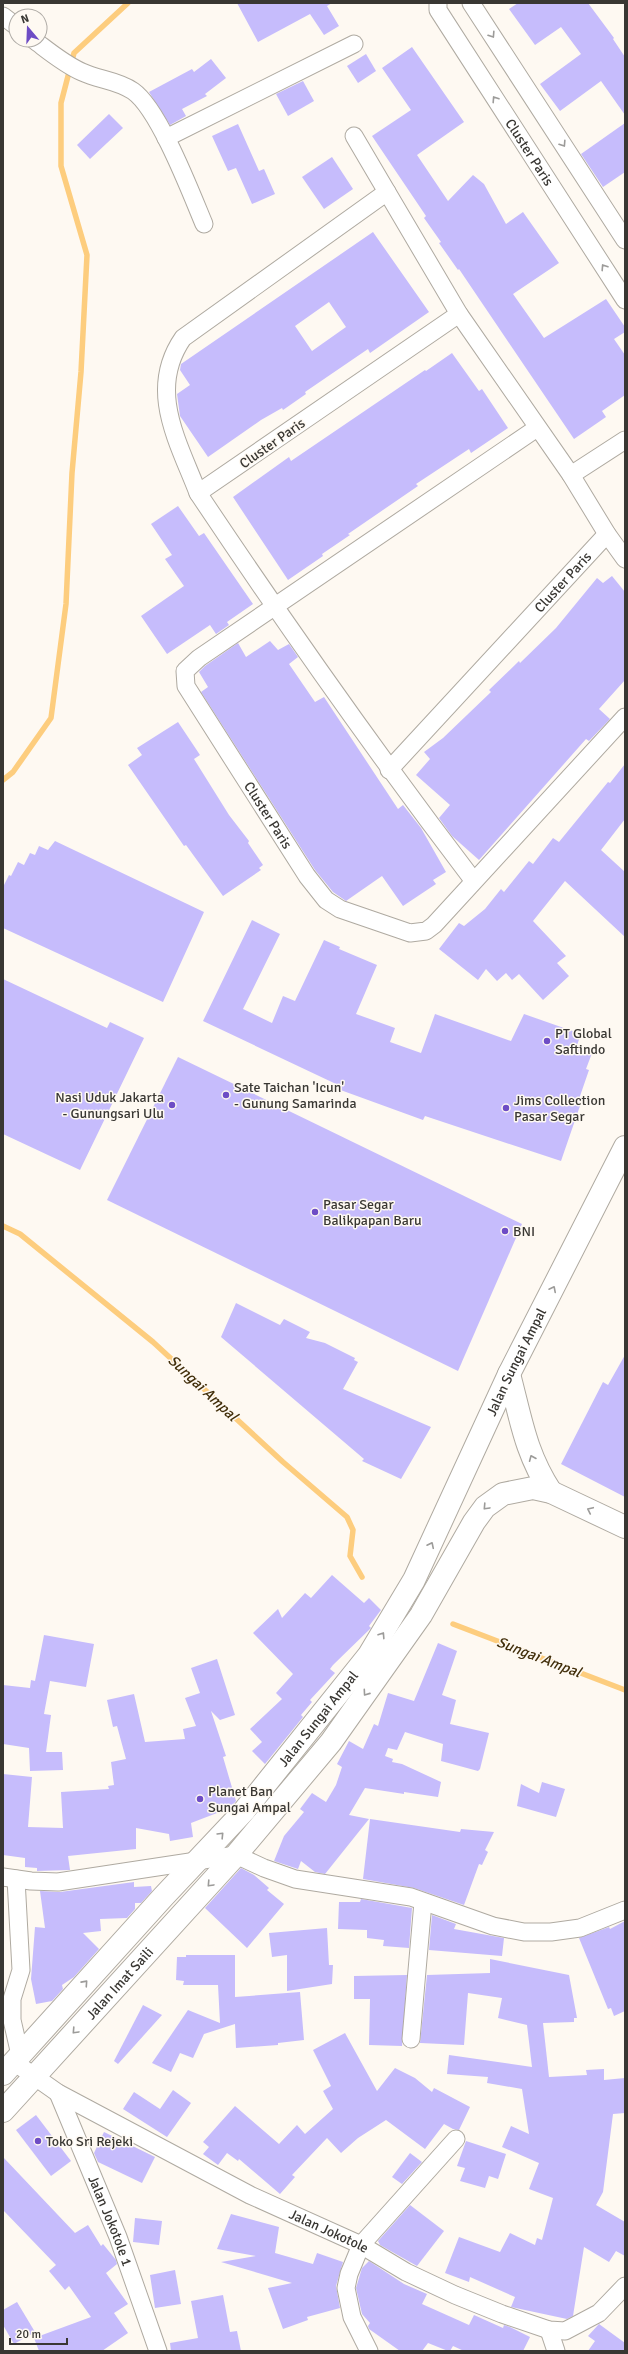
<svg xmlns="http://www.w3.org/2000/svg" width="628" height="2354" viewBox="0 0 628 2354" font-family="Signika,sans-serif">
<rect width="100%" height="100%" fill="#fef9f2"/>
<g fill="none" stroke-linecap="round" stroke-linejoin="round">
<g stroke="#fdcd7e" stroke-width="5.5">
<polyline points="3,780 13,772 51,718 66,604 72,473 81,372 87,255 61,166 61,103 74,53 128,3"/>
<polyline points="3,1226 20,1234 153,1342 283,1462 347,1517 353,1530 350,1556 362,1577"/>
<polyline points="453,1624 625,1690"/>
</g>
</g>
<g fill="#c6bcfc" fill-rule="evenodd">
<polygon points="237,3 332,3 327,6 339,26 324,35 310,14 258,42"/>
<polygon points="518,3 588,3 614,38 613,39 625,57 625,115 601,81 560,111 540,84 581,54 561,27 535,45 509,9"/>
<polygon points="412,47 464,122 417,155 448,201 473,175 484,184 506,224 523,212 559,263 513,294 544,338 606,299 625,327 625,332 614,339 625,355 625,395 602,411 606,417 574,439 459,269 458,270 439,243 441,242 424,218 426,216 372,136 411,110 382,68"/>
<polygon points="366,54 376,71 358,83 347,66"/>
<polygon points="211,59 226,78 205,94 207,96 182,109 186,116 170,125 149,92 192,69 194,72"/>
<polygon points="303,81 314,101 288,116 276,94"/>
<polygon points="109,114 123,128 90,159 77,145"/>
<polygon points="625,123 625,172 603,187 581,154"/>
<polygon points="238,124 259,171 264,169 275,194 252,204 236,168 228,171 212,136"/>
<polygon points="332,157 353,189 324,209 302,177"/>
<path d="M373,232L429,312L370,353L368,349L305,392L306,394L283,410L282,408L261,420L208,457L180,416L177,394L190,385L180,370L181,364ZM329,302L346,327L312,351L295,326Z"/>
<polygon points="452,353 479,391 482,389 508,428 471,453 469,449 416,484 418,486 348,534 350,535 322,554 323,556 288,580 233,497 289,457 291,461 425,370 426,371"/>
<polygon points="178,506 199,536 204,533 253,604 227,622 229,625 216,634 210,625 167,654 141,616 184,586 165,559 172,555 151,524"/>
<polygon points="612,576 625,592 625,680 599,709 610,719 589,741 586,739 479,860 452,836 439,818 450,805 416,775 430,759 424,752 443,738 491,692 489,690 519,661 520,663 556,628 597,578 603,583"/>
<polygon points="270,641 278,650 289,644 298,657 289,664 315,702 324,697 398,809 403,805 421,828 446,872 433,880 436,884 403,906 382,876 346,901 333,892 315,870 201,692 208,687 199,672 205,666 238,643 246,657"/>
<polygon points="178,722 200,755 194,759 229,815 249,841 248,843 263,865 259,868 261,870 223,896 186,845 184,846 128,765 142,755 137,748"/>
<polygon points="625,764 625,819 601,850 625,872 625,937 565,881 533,921 566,956 557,963 569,976 543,1000 519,974 512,980 506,973 497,981 486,969 478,980 439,949 459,923 464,926 485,909 501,889 504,892 529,861 533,864 553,838 559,842 608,782 610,783"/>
<polygon points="55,841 204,912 163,1002 3,928 3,887 9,875 11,876 18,862 24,865 30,853 35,855 39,846 48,850"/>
<polygon points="252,920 280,934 243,1009 272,1023 283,996 295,1001 324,940 340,947 339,949 377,965 356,1014 395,1028 390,1042 421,1053 435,1014 511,1041 524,1014 581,1034 576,1048 592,1053 586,1069 589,1070 579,1099 582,1100 561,1161 425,1116 423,1120 335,1088 336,1084 203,1021"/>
<polygon points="3,979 107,1028 110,1022 144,1038 80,1170 3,1134"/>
<polygon points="178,1057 522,1224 458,1371 107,1200"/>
<polygon points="236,1303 280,1325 284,1319 310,1332 306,1338 325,1343 355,1358 354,1360 358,1362 343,1389 431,1427 401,1479 362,1461 364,1459 221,1337"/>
<polygon points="625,1355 625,1497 561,1464 603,1382 608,1385"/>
<polygon points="332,1575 364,1603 369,1598 381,1610 369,1626 371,1628 333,1665 330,1669 335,1673 310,1700 312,1702 301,1715 303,1717 265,1764 252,1751 262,1742 250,1729 282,1699 276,1693 293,1674 253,1633 278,1609 282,1618 305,1593 311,1598"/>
<polygon points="44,1635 94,1644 86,1687 50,1681 44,1714 51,1715 46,1752 62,1752 63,1770 30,1771 29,1748 3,1744 3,1685 30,1688 31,1680 35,1681"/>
<polygon points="438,1643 457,1651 442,1695 456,1700 450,1724 489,1733 480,1769 478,1771 441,1761 443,1744 405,1732 397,1750 388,1748 385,1756 393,1759 392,1762 402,1764 441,1782 438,1797 404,1792 404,1794 365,1788 349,1815 369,1819 325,1874 315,1872 301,1861 298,1869 274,1861 284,1836 304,1812 300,1809 312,1793 326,1802 336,1785 342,1767 337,1764 349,1741 363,1749 374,1724 378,1726 388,1693 414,1701"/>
<polygon points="217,1659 235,1715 220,1720 211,1711 226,1756 223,1757 236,1801 230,1808 191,1823 193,1837 170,1841 169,1834 136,1828 136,1849 68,1856 70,1870 37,1871 37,1868 25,1867 25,1858 3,1855 3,1774 32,1777 28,1827 63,1828 61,1792 109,1789 108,1786 114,1785 111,1762 126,1759 117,1726 113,1727 107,1700 134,1694 145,1742 185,1739 183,1729 196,1726 185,1698 200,1693 191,1668"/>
<polygon points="542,1782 565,1789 556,1817 517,1806 521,1784 539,1793"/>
<polygon points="370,1819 460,1832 461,1829 494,1832 485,1850 488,1852 482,1865 479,1864 464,1905 414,1888 363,1879"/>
<polygon points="241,1868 254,1875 269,1888 267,1890 284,1904 247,1948 205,1908"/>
<polygon points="134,1882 134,1887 151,1886 152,1891 141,1903 135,1903 135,1909 127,1918 100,1919 101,1931 83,1933 99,1949 74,1977 62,1985 63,1989 52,2001 36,2004 31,1979 35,1927 45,1928 40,1891 60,1892"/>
<polygon points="361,1899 412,1908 409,1948 383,1946 384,1940 367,1938 367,1930 338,1929 339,1902 360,1902"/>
<polygon points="432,1915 456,1924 454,1929 504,1938 502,1956 429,1950"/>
<polygon points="625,1921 625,2011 614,2016 611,2008 608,2009 579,1938 609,1927 610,1929"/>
<polygon points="327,1928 329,1965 333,1965 332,1984 287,1991 287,1955 272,1957 269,1933"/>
<polygon points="186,1955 235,1955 235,1997 300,1992 304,2040 278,2043 278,2045 236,2048 235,2024 204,2034 193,2058 180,2053 171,2072 152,2063 188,2010 220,2023 218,1985 183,1985 184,1981 176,1980 177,1957 186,1957"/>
<polygon points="490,1959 569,1975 577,2018 574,2018 574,2022 543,2023 549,2077 587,2075 586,2070 604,2069 604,2080 625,2078 625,2113 613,2114 603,2192 596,2205 625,2222 625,2256 616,2251 609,2262 584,2247 573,2316 567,2319 511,2307 515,2297 470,2277 469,2282 445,2273 459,2237 500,2252 510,2233 535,2245 537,2238 542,2240 553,2198 529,2189 539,2163 502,2147 511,2126 529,2134 522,2089 487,2083 488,2077 447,2074 449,2055 532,2067 527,2025 498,2018 502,1998 468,1993 464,2045 420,2043 427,1975 490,1973"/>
<polygon points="407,1975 402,2046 369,2045 370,1999 354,1999 354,1976"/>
<polygon points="143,2005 162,2015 118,2064 114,2061"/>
<polygon points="345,2033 377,2091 395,2068 415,2078 432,2092 434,2088 470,2107 459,2130 453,2129 444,2124 425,2149 386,2120 358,2138 341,2153 327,2138 292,2175 295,2177 280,2194 239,2159 238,2161 227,2153 218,2165 203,2154 209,2147 203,2142 235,2106 279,2144 297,2125 305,2134 333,2109 323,2091 331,2086 313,2050"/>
<polygon points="173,2090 191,2103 167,2137 123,2109 134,2092 160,2109"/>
<polygon points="36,2115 71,2161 51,2176 16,2130"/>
<polygon points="104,2132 155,2157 142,2183 98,2162 94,2153"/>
<polygon points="466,2141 506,2154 498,2179 489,2176 485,2188 460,2181 465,2168 457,2166"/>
<polygon points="410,2153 422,2162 402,2184 392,2177"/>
<polygon points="3,2157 75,2233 88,2225 101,2246 103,2244 116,2260 117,2264 106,2273 128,2304 114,2313 128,2333 102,2351 39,2351 34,2338 91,2317 69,2286 65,2290 49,2271 56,2265 3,2210"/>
<polygon points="410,2205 444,2231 417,2266 380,2245 378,2241"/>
<polygon points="231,2214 279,2227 275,2253 313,2264 317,2253 343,2262 336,2286 340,2308 307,2317 308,2320 283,2329 268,2288 292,2283 221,2262 256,2256 217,2249"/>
<polygon points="135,2218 162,2221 159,2245 133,2242"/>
<polygon points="369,2261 404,2284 427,2294 422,2304 469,2325 474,2315 503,2328 504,2325 510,2327 530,2337 523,2351 464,2351 453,2346 450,2351 448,2351 428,2343 422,2351 400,2351 369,2329 368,2326 370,2323 362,2314 356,2288 362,2268"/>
<polygon points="175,2270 181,2304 155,2308 150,2275"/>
<polygon points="223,2295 230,2332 237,2331 241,2351 171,2351 170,2343 198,2338 191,2301"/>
<polygon points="17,2302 35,2332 14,2344 3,2325 3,2310"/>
<polygon points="599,2324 625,2343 625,2351 588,2351 595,2341 588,2336"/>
</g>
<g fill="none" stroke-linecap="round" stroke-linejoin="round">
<g stroke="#afaaa1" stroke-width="19">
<g id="minor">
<path id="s1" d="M438,3V10L625,300"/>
<polyline points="471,3 625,240"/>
<polyline points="3,16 16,26"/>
<path d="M34,40C50,52 64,64 82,72C99,80 117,80 133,91C159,109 191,193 204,224"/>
<polyline points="354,136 387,192"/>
<polyline points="166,138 354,44"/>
<path d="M459,314L198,493C286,625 377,754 473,880"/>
<path id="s2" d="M537,428L199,658L185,671L186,686L307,876L326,900L340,909L410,933L426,931L434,925L625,717"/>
<polyline points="571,475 625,440"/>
<path d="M198,493C178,441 147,390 183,338L387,192L459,314L571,475L607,534L625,559"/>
<path id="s3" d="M389,770L607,534"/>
<polyline points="3,1877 31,1881 58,1882 236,1855 264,1868 295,1879 411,1897 493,1926 524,1932 551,1932 580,1928 625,1910"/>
<polyline points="16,1879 21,1970 12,1999 12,2020 20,2055"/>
<polyline points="411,2039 423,1902"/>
<path id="s4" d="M14,2062L58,2093L250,2195L361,2245L406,2272L455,2295L502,2314L549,2330L565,2331L599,2313L625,2286"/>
<path id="s5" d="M58,2093L118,2237L158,2351"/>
<polyline points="549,2330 556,2351"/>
<polyline points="369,2351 352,2317 346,2288 349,2274 361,2245 456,2139"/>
</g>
</g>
<g stroke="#afaaa1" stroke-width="24">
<g id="secondary">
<path d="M509,1374C521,1419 525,1452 551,1492"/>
<path id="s6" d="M3,2074L163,1897L244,1811L369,1655L414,1580L509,1374L625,1147"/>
<path id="s7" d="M3,2111L236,1855L331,1742L421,1615L474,1522L485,1507L503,1494L533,1488L551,1492L625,1527"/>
</g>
</g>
<use href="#minor" stroke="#fff" stroke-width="17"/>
<use href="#secondary" stroke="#fff" stroke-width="22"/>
</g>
<defs><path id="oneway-chevron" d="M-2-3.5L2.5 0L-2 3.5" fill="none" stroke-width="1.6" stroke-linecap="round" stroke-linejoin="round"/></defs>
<g stroke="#9c9b99">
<use href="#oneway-chevron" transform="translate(492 35) rotate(57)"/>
<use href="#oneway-chevron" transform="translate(495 99) rotate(-123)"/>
<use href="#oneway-chevron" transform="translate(563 144) rotate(57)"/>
<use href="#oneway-chevron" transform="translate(604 267) rotate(-123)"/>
<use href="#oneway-chevron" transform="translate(553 1289) rotate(-63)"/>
<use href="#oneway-chevron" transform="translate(532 1458) rotate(-113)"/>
<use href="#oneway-chevron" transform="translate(486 1507) rotate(133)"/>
<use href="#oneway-chevron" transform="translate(590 1510) rotate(-155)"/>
<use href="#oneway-chevron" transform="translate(431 1545) rotate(-64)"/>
<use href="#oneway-chevron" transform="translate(382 1635) rotate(-57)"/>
<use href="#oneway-chevron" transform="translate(366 1693) rotate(125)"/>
<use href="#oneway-chevron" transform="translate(221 1835) rotate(-46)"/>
<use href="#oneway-chevron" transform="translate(210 1884) rotate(133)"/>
<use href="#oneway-chevron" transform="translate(85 1983) rotate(-48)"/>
<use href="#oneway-chevron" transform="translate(75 2031) rotate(133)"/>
</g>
<g fill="#6d4cc5" stroke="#fef9f2" stroke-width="1.5">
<circle cx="547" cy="1041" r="4"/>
<circle cx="226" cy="1095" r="4"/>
<circle cx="172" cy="1105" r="4"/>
<circle cx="506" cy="1108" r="4"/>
<circle cx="315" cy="1212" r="4"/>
<circle cx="505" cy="1231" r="4"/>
<circle cx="200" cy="1799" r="4"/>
<circle cx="38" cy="2141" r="4"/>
</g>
<g text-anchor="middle" stroke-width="3" stroke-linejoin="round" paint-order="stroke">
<g font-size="14" fill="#393733" stroke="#fef9f2">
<text dy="5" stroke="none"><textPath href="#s1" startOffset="176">Cluster Paris</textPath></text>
<text transform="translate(272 443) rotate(-35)" y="5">Cluster Paris</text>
<text dy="5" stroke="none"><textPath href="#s3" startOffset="256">Cluster Paris</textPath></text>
<text dy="5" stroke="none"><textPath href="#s2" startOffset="596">Cluster Paris</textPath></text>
<text dy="5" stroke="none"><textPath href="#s6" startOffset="885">Jalan Sungai Ampal</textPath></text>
<text dy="5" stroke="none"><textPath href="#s6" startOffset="475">Jalan Sungai Ampal</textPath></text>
<text dy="5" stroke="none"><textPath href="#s7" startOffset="173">Jalan Imat Saili</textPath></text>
<text dy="5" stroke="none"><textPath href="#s5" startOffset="138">Jalan Jokotole 1</textPath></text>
<text dy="5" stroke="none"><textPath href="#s4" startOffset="358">Jalan Jokotole</textPath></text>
</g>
<g font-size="14" fill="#393733" stroke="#fef9f2" text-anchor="start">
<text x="555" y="1038">PT Global<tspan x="555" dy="16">Saftindo</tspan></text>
<text x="234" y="1092">Sate Taichan 'Icun'<tspan x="234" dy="16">- Gunung Samarinda</tspan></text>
<text x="164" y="1102" text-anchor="end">Nasi Uduk Jakarta<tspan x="164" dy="16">- Gunungsari Ulu</tspan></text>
<text x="514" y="1105">Jims Collection<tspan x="514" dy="16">Pasar Segar</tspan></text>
<text x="323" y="1209">Pasar Segar<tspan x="323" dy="16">Balikpapan Baru</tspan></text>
<text x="513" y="1236">BNI</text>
<text x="208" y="1796">Planet Ban<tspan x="208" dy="16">Sungai Ampal</tspan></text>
<text x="46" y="2146">Toko Sri Rejeki</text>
</g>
<g font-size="15" font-style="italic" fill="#422f0b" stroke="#fef9f2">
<text transform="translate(203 1388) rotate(43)" y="5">Sungai Ampal</text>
<text transform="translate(539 1657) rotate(21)" y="5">Sungai Ampal</text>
</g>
</g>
<rect width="628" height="2354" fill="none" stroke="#393733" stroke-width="8"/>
<g transform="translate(28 28) rotate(341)"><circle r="19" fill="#fef9f2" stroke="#afaba6"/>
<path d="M0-3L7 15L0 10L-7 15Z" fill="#6d4cc5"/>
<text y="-6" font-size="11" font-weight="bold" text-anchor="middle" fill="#393733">N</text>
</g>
<path d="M10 2338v6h57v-6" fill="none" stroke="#393733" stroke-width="2"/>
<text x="16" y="2338" font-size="12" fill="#393733" stroke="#fef9f2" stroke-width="3" paint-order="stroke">20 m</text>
</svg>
